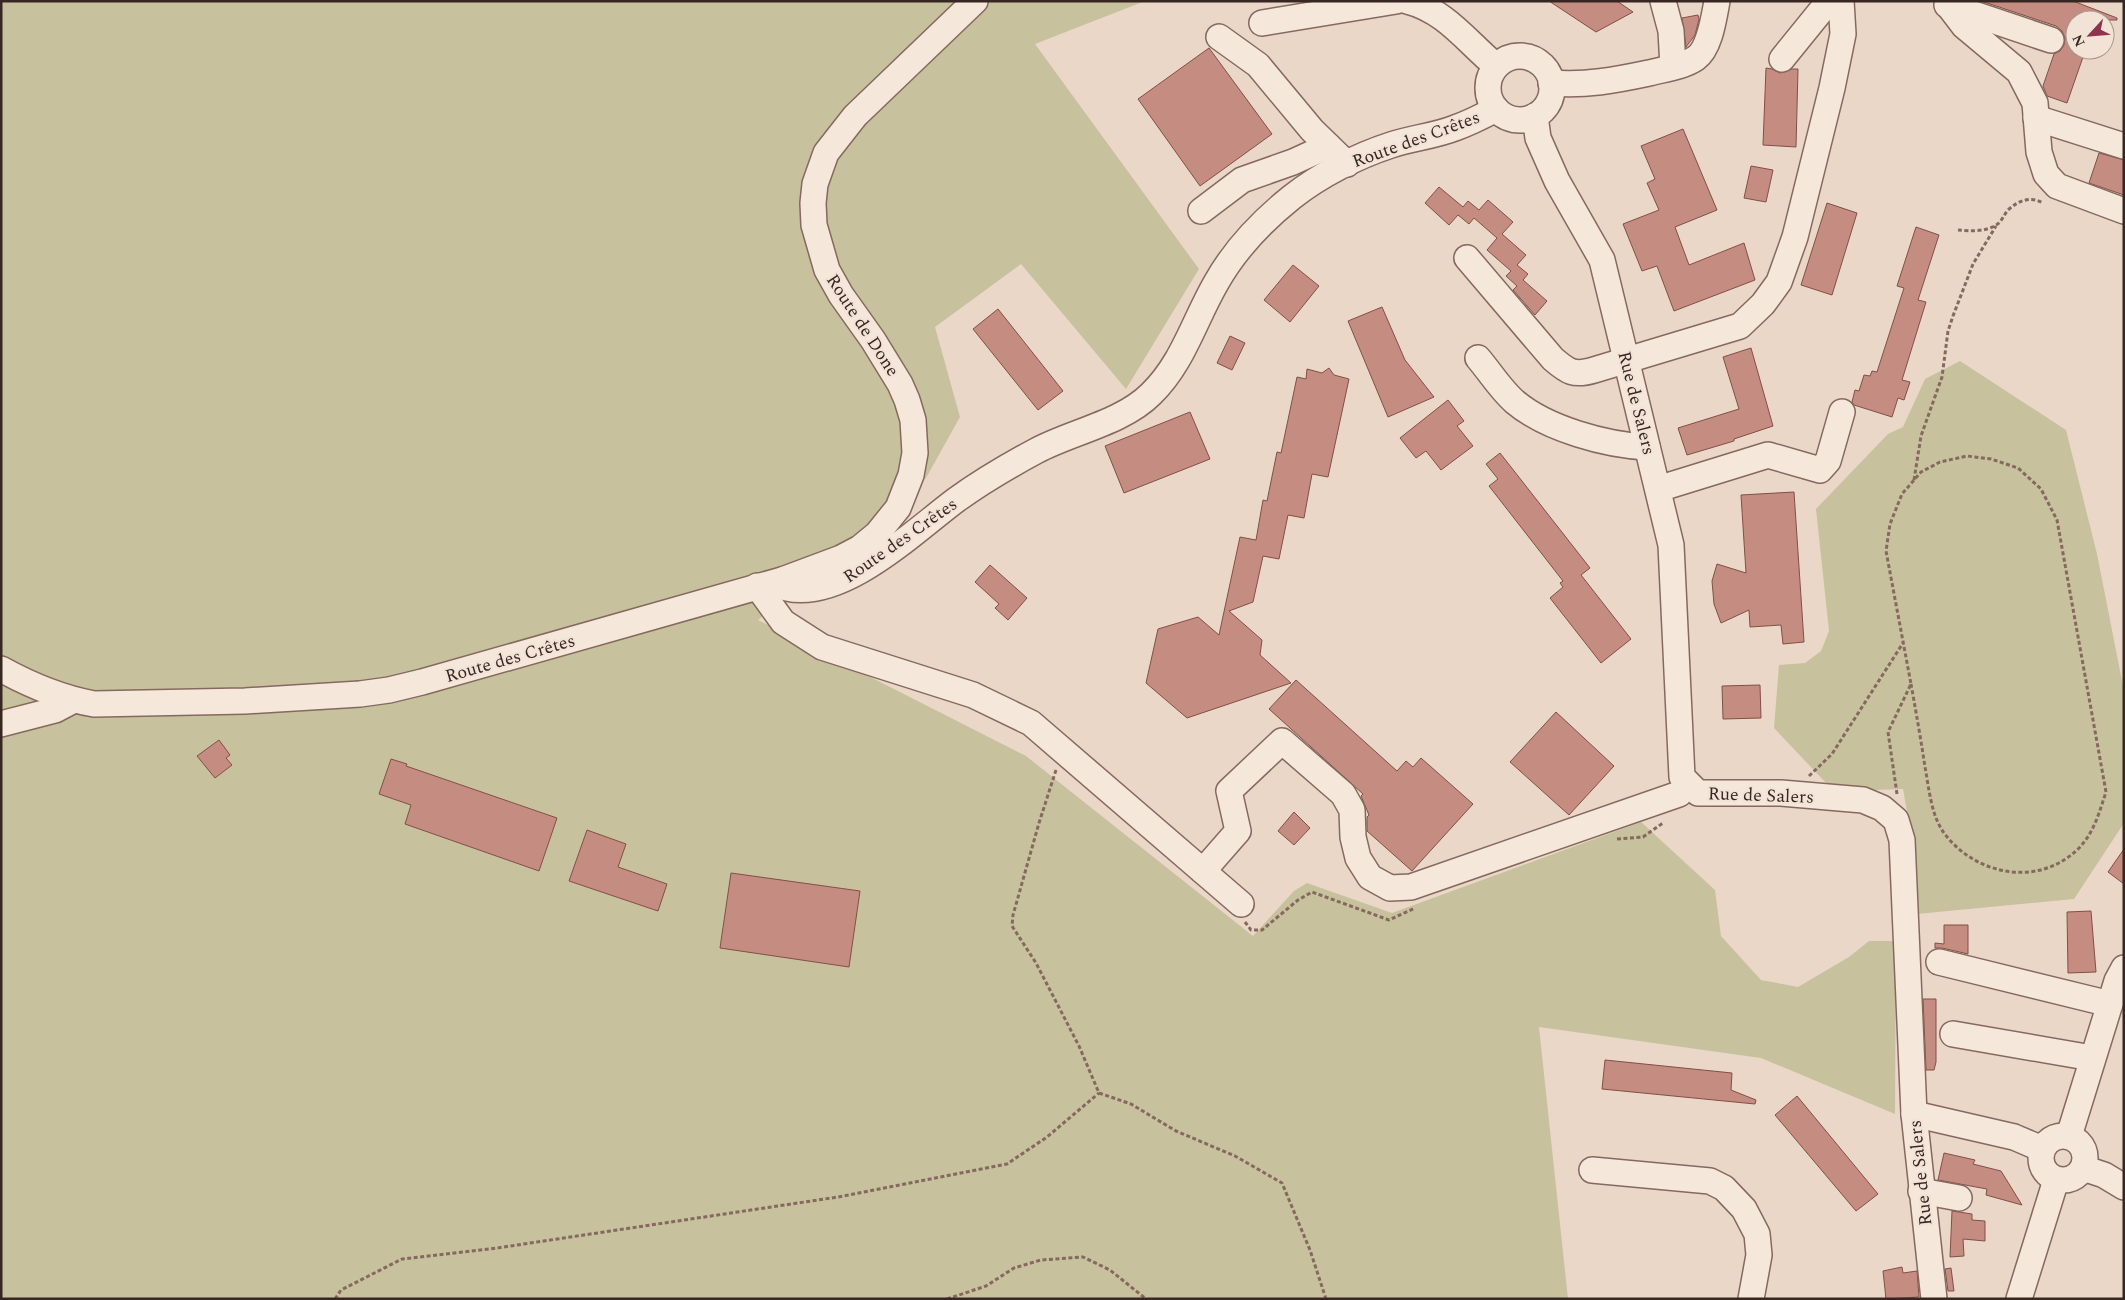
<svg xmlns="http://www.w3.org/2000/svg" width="2125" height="1300" viewBox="0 0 2125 1300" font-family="Spectral,serif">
<rect width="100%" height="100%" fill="#ead7c8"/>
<g fill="#c8c19d">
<polygon points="1,1 1145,1 1035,44 1199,269 1126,389 1021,264 935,327 960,417 926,478 758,620 1026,756 1253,936 1294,891 1307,883 1392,913 1641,822 1715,890 1721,936 1761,980 1798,987 1849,957 1869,941 1896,941 1895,1114 1761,1058 1539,1027 1568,1299 1,1299"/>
<polygon points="1960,361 2066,430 2097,554 2124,691 2124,823 2074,899 1917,914 1917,867 1903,789 1874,790 1827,784 1774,728 1779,665 1805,663 1821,651 1829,631 1816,509 1888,434 1903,427 1925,379"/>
</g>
<g fill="#c58c82" stroke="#824f47">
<polygon points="1549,1 1617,1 1633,12 1596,32"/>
<polygon points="1981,1 2073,1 2117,18 2117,20 2075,20 2075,54 2083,57 2067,103 2047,96 2043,86 2054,54 2060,51 2064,45 2065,38 2062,31 2056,26"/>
<polygon points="1698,15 1699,19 1695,35 1686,47 1682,18"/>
<polygon points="1209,48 1272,134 1200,186 1138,99"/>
<polygon points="1766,68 1772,69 1780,73 1792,69 1798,69 1796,147 1763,145"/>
<polygon points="1683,129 1717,210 1675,227 1689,265 1744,243 1755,280 1674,311 1657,266 1642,271 1623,224 1659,210 1647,183 1655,179 1641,146"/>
<polygon points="2099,153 2124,160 2124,195 2089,183"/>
<polygon points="1751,166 1773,170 1766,202 1744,198"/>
<polygon points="1439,187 1463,207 1468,201 1479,210 1488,200 1513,222 1502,234 1526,255 1517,265 1528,274 1523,280 1547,301 1535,315 1513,290 1517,286 1506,276 1511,271 1487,250 1497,238 1474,218 1469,224 1458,215 1449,225 1425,203"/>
<polygon points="1827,203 1857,213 1832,295 1801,285"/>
<polygon points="1916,227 1939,235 1918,300 1926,302 1902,380 1910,382 1904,400 1898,398 1892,417 1854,405 1852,402 1855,390 1859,391 1864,375 1870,376 1872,371 1877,372 1904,288 1897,286"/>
<polygon points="1293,265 1319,286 1290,322 1264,300"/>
<polygon points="1382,307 1405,360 1434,397 1388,417 1348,321"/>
<polygon points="998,309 1063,391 1038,410 973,329"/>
<polygon points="1230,336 1245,343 1232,370 1217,363"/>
<polygon points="1751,348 1773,426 1734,439 1734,441 1687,455 1678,428 1739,409 1723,357"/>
<polygon points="1329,368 1334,375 1349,379 1328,477 1312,474 1304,518 1288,515 1279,559 1263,556 1253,602 1229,611 1262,640 1260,655 1291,683 1187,718 1146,683 1158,629 1198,617 1219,635 1240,537 1256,540 1263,500 1267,501 1277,452 1281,453 1297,377 1306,379 1307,369 1322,373"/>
<polygon points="1448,400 1464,421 1457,426 1473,446 1441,470 1426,451 1416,458 1400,438"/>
<polygon points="1190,412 1210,459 1124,493 1105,446"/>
<polygon points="1500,453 1590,568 1581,575 1631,639 1601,663 1550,598 1563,587 1560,583 1563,581 1489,486 1498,479 1486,464"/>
<polygon points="1794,492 1804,642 1783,644 1781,625 1750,627 1749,610 1721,623 1714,604 1712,581 1717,564 1746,573 1741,495"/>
<polygon points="990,565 1027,598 1008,620 995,608 999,604 975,582"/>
<polygon points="1296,680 1397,771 1406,761 1413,767 1421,758 1473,804 1412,871 1367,831 1367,817 1369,815 1361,796 1363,794 1269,709"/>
<polygon points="1760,685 1761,718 1723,719 1722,686"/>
<polygon points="1556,712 1614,766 1569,815 1510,762"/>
<polygon points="219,740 230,755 226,758 232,765 215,778 197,756"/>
<polygon points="391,759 407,764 406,766 557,818 539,871 405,824 411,805 379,794"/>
<polygon points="1294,812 1310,828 1294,845 1278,831"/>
<polygon points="587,830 626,844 618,867 667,884 658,911 569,881"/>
<polygon points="2124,849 2124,884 2108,872"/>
<polygon points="731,873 860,891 849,967 720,948"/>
<polygon points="2091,911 2096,972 2068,973 2067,912"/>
<polygon points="1944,925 1968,925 1968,954 1942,948 1935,948 1935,943 1944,944"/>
<polygon points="1923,999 1936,999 1936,1062 1934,1070 1926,1070"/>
<polygon points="1605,1060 1732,1073 1731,1090 1756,1100 1755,1104 1602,1089"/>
<polygon points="1797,1096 1878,1194 1856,1211 1775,1115"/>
<polygon points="1944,1153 1975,1160 1973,1164 2001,1171 2022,1205 1986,1195 1987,1189 1938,1180"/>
<polygon points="1952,1211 1972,1214 1972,1220 1985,1221 1985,1241 1963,1239 1964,1256 1950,1257"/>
<polygon points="1902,1267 1903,1273 1917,1271 1919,1297 1886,1299 1883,1271"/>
<polygon points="1951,1268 1954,1291 1948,1291 1945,1269"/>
</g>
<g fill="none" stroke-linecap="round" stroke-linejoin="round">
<g stroke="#85695f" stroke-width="28">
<g id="minor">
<path d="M1407,1C1446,11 1466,41 1496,66"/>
<polyline points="1663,1 1671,31 1673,67"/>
<polyline points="1947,5 2051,40"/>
<polyline points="1948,5 1964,26 2019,72 2035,103 2039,152 2046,174 2057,186 2124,211"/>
<polyline points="1262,23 1396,1"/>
<polyline points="1219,37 1258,65 1312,130 1347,164"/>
<circle cx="1520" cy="88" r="32"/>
<polyline points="1782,59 1829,1"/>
<path d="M1551,83C1585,86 1616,80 1649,73C1664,69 1683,67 1696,58C1710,48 1714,17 1717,1"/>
<polyline points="1535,116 1538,138 1557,181 1602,260 1671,545 1682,777 1698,793 1781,793 1863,800 1882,808 1896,820 1902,840 1914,1114 1934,1299"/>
<polyline points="2036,118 2124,146"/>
<polyline points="1201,211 1242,180 1293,162 1328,146"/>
<path d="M1467,258L1553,359C1568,372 1574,376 1594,370L1740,326L1763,304L1779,282L1795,237L1832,88L1843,34L1841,1"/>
<path d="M1478,358C1490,372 1501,390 1515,402C1547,429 1606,445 1647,447"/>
<polyline points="1658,489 1768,455 1820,470 1828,461 1842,412"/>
<path d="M782,580L787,588C843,601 913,532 956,500C981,482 1008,466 1036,451C1071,432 1122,423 1151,394C1183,363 1194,321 1216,283C1235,249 1262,221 1292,197C1320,175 1357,156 1391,145C1412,138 1435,136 1455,128C1469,123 1483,116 1496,109"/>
<polyline points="757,586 783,622 822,647 973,695 1031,723 1241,904"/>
<path d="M1,669C30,685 61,698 94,704L245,701L360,694L389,690L422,682L782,580L841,558L860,548L877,534L898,508L911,475L915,453L913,420L907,400L900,384L873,340L841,295L827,270L814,225L813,203L815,184L826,153L855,116L975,1"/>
<polyline points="1,724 55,710 74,700"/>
<polyline points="1203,871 1238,831 1229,791 1282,741 1343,794 1352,810 1353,837 1358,858 1370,877 1390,888 1411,887 1679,794"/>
<polyline points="1939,962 2110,1004"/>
<polyline points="1953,1034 2092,1058"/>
<polyline points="1914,1114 2014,1137 2042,1149"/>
<circle cx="2063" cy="1158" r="22"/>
<polyline points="2069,1136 2117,981 2124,968"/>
<polyline points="2083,1168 2104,1175 2124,1187"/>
<polyline points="1592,1170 1710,1181 1724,1188 1744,1209 1757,1234 1759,1255 1751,1299"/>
<polyline points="1921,1191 1959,1198"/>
<polyline points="2019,1299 2056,1180"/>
</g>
</g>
<g stroke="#85695f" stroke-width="3" stroke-dasharray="4 2.5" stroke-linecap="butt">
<path d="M1958,230C1969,231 1986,232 1996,225C2002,222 2004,214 2008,210C2019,200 2031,196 2043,203"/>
<polyline points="1914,480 1921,436 1942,377 1948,331 1953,316 1973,264 1996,226"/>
<polyline points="1056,770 1039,823 1013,915 1012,926 1036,963 1079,1046 1099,1093 1131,1104 1176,1131 1235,1156 1282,1183 1310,1250 1326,1299"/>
<polyline points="1809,776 1832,754 1903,643"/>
<path d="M1897,794L1888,732L1911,684L1886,551L1890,524L1902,494L1921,472L1940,462L1967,456L1991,459L2018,468L2041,489L2057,520L2106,792C2099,813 2094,833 2078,849C2038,888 1975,875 1944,833C1931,815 1929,788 1925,767C1921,740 1916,712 1911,684"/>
<polyline points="1617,839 1643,837 1663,823"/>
<polyline points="1245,922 1251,930 1262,930 1298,900 1312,892 1389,920 1415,908"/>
<polyline points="335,1299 341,1290 402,1259 497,1248 838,1197 1007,1164 1047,1137 1099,1093"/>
<polyline points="947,1299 986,1286 1014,1268 1041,1260 1083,1257 1110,1270 1146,1299"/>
</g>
<use href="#minor" stroke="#f6e7db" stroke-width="25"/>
</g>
<g text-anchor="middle" stroke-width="4.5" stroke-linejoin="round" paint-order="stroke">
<g font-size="18" fill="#372621" stroke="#f3e3d7">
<text transform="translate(1416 139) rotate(-20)" y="6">Route des Crêtes</text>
<text transform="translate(863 325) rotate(57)" y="6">Route de Done</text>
<text transform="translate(1637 403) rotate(76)" y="6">Rue de Salers</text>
<text transform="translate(900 540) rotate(-35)" y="6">Route des Crêtes</text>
<text transform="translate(510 658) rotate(-16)" y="6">Route des Crêtes</text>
<text transform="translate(1761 795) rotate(2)" y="6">Rue de Salers</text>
<text transform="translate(1920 1173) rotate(-96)" y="6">Rue de Salers</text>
</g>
</g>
<rect width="2125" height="1300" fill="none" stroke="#372621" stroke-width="5"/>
<g transform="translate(2090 35) rotate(244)"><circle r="24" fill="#f3e3d7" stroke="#a8978e"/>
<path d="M0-4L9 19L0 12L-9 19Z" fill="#8e354d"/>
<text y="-8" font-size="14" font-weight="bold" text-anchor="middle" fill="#372621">N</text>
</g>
</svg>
